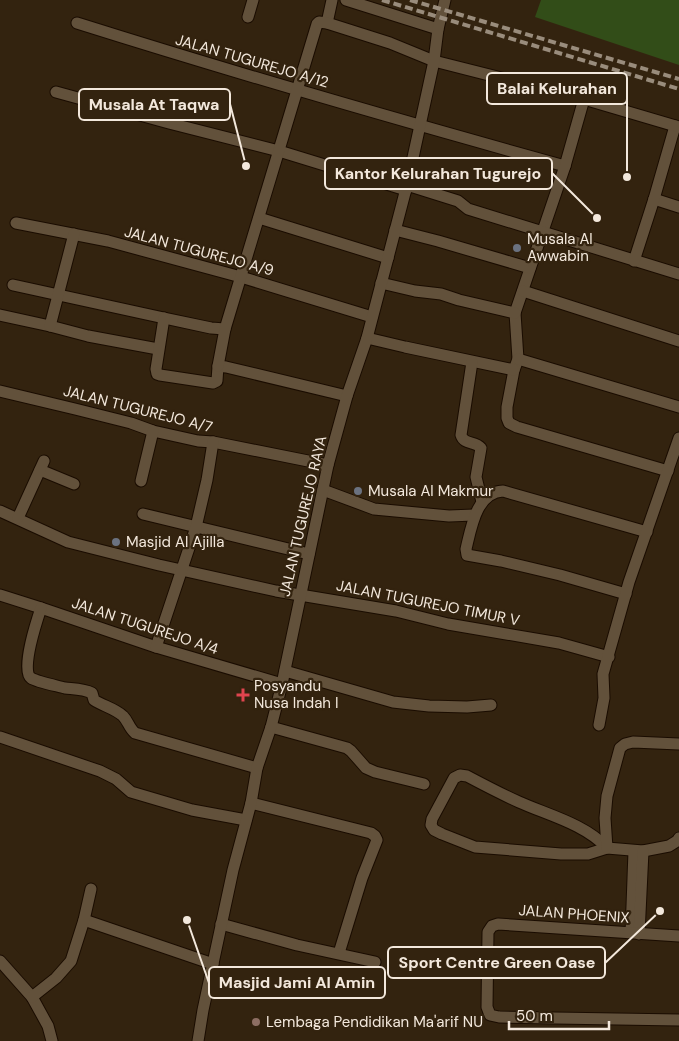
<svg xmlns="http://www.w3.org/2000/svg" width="679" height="1041" viewBox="0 0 679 1041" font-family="'DM Sans',sans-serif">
<rect width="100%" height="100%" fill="#33230f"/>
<polygon fill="#324d18" points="541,0 679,0 679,65 535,17"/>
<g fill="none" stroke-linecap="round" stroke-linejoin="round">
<g stroke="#1a0c00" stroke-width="13">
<g id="street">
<polyline points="346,0 438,29"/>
<polyline points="248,17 253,0"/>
<path d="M77,23C239,74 402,121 565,166"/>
<polyline points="327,23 332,0"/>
<polyline points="56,92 169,123 279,151 406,190"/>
<polyline points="584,99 565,166 515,313 518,359 514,370 507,407 507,418 509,423 517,427 668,471"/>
<polyline points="407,185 458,201 468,209 679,274"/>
<polyline points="654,199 679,207"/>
<polyline points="259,218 388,258"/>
<polyline points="16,223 108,241 241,277 372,317"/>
<polyline points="395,230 438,241 530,268"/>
<polyline points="634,261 654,199 675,126"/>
<polyline points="381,283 415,291 441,294 459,300 515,313"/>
<polyline points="13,285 164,318 211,328 225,329"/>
<polyline points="523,291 679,341"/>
<polyline points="0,315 50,326 88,336 158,349"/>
<polyline points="164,318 156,369 157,374 160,375 213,383 217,381 218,366 226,367 347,396"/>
<polyline points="50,326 74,234"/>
<polyline points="367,338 405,347 514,370"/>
<polyline points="518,359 679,407"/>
<path d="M472,362L461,435C464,445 475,441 481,448L476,477L482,502"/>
<polyline points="218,366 225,329 317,24 319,22 327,23 390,43 434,61 584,99 679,127"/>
<polyline points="0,391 75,409 131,423 153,431 198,441 213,442 328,465"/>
<polyline points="40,470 74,484"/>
<polyline points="141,481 153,431"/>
<polyline points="323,490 374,509 449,516 474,515"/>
<polyline points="0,511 68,542 159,565 276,591 396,611 448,624 559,643 609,657"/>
<polyline points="143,514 309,554"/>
<polyline points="18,518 44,461"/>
<path d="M626,594L560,575L501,561L467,555L466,549C471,529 476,492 503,491L647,532"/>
<polyline points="0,595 41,608 156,647 282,684"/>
<path d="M41,608C37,620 20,671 31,678C37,682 58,686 65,688C74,689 84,689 92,693L94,700C103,706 114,708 123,716C128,721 129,728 135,733L257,768"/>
<polyline points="156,647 196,527 207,480 213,442"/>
<polyline points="285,671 393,702 429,706 467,707 491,705"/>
<polyline points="599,725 604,698 603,674 629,582 679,438"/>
<polyline points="271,727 347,748 351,751 366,768 375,772 424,784"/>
<polyline points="0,737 100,771 116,779 131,792 192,810 246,820"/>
<polyline points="251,803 371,833 375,836 377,840 362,878 339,953"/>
<path d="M607,848C585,824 548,815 519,802C501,794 484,785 467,776L460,775L454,778L432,819L431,825L434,830L442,834L475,847L561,854H588L607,848L643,851L669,846L677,841L679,838"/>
<polyline points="607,848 605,818 607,796 620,748 625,744 633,742 679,744"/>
<polyline points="84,920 213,964"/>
<polyline points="221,924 297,945 375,962"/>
<polyline points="631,933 634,851"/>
<polyline points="639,934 643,851"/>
<polyline points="679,936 498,924 492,926 488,932 487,1007 490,1015 499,1017 679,1020"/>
<polyline points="0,961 32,997 48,1026 52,1041"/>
<polyline points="32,997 56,978 71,961 84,920 91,889"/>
<polyline points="198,1041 203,1010 233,870 251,803 257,768 271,727 282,684 328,465 347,396 367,338 407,185 434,61 438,29 445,0"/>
</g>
</g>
<use href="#street" stroke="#62513b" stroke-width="11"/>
<g stroke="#998c7c" stroke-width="4" stroke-dasharray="8 4" stroke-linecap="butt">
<polyline points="382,0 679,89"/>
<polyline points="410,0 679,79"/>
</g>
</g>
<g fill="#6b7280" stroke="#33230f" stroke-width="2">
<circle cx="517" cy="248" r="5"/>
<circle cx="358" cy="491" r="5"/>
<circle cx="116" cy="542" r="5"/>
</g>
<path fill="#e0444e" stroke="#33230f" stroke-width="2" d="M240.5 687.5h5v5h5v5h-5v5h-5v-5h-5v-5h5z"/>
<circle fill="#8d6e63" stroke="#33230f" stroke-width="2" cx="256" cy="1022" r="5"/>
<g text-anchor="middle" stroke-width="4.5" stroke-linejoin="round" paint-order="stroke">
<g font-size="15" fill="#f3e8dc" stroke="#33230f">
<text transform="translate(252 61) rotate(16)" y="5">JALAN TUGUREJO A/12</text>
<text transform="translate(199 251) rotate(15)" y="5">JALAN TUGUREJO A/9</text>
<text transform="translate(138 409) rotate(14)" y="5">JALAN TUGUREJO A/7</text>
<text transform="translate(303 516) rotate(-77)" y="5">JALAN TUGUREJO RAYA</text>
<text transform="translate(428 603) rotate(11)" y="5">JALAN TUGUREJO TIMUR V</text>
<text transform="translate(145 626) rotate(18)" y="5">JALAN TUGUREJO A/4</text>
<text transform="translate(574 914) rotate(4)" y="5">JALAN PHOENIX</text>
</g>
<g font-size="15" fill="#f3e8dc" stroke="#33230f" text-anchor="start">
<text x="527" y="244">Musala Al<tspan x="527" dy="17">Awwabin</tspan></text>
<text x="368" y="496">Musala Al Makmur</text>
<text x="126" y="547">Masjid Al Ajilla</text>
<text x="254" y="691">Posyandu<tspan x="254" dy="17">Nusa Indah I</tspan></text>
<text x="266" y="1027">Lembaga Pendidikan Ma'arif NU</text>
</g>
</g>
<path fill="none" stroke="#f3e8dc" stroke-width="2" d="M627 177L627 88M246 166L230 104M597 218L552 173M660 911L605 963M187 920L209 983"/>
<g fill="#f3e8dc" stroke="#33230f" stroke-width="2">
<circle cx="627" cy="177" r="5"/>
<circle cx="246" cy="166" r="5"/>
<circle cx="597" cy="218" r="5"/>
<circle cx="660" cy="911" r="5"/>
<circle cx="187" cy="920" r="5"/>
</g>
<g fill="#33230f" stroke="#f3e8dc" stroke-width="2">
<rect x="487" y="73" width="140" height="31" rx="5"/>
<rect x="79" y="89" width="151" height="31" rx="5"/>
<rect x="325" y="158" width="227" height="31" rx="5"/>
<rect x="388" y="947" width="217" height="31" rx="5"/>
<rect x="209" y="967" width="176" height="31" rx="5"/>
</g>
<g font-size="16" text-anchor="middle" font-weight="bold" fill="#f3e8dc">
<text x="557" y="94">Balai Kelurahan</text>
<text x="154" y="110">Musala At Taqwa</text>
<text x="438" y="179">Kantor Kelurahan Tugurejo</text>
<text x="497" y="968">Sport Centre Green Oase</text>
<text x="297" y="988">Masjid Jami Al Amin</text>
</g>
<path d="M509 1021v8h100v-8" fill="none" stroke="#f3e8dc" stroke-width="2.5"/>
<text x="516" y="1021" font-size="15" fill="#f3e8dc" stroke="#33230f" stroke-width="4" paint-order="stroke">50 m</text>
</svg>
